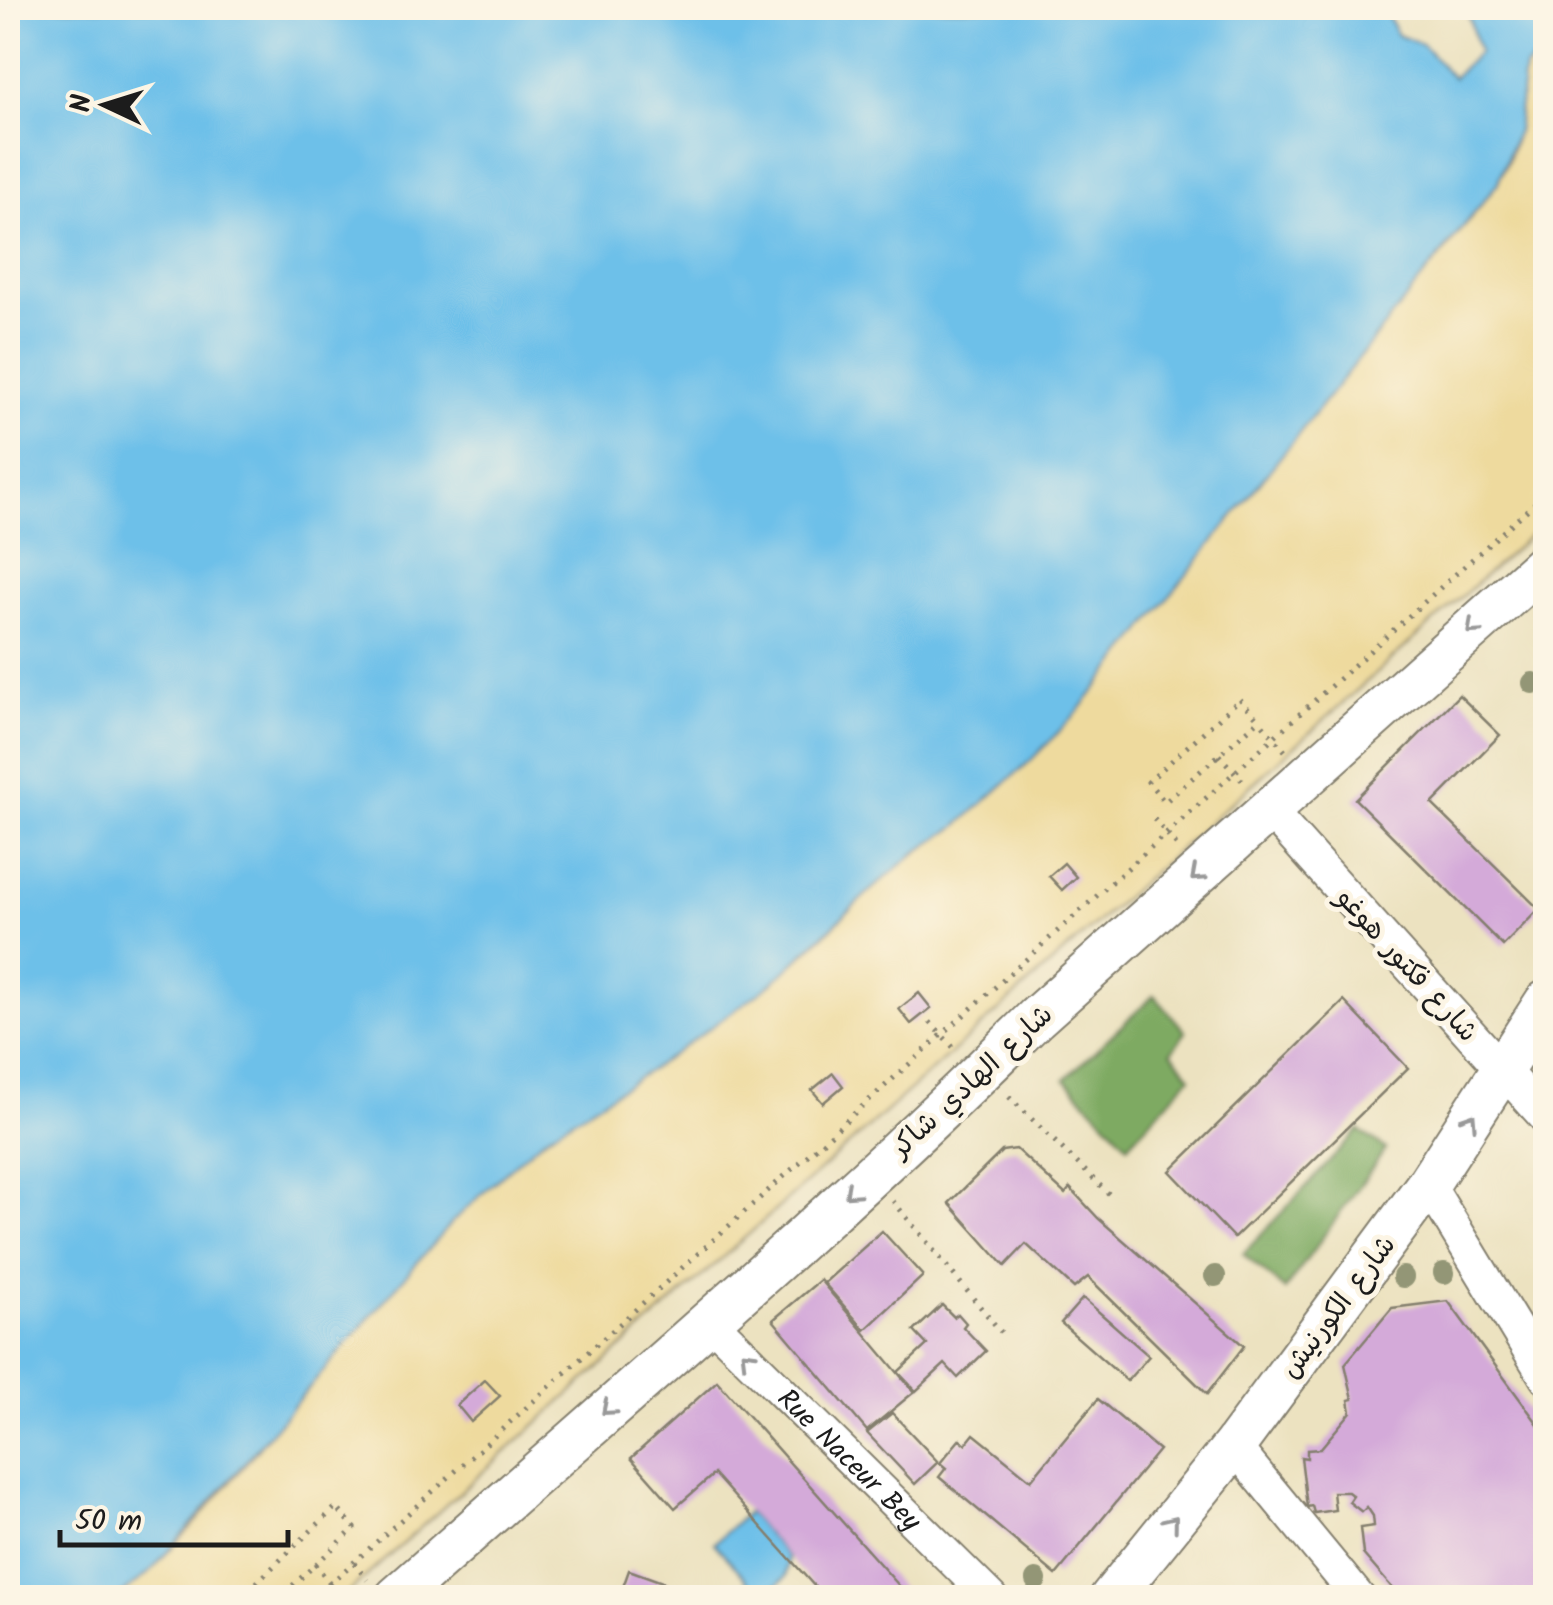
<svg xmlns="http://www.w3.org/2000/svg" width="1553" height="1605" viewBox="0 0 1553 1605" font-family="Kalam,'Playpen Sans Arabic',sans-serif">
<rect width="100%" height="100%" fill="#fcf5e5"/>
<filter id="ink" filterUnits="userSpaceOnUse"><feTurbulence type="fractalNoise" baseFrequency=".01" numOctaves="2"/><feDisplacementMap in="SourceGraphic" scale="20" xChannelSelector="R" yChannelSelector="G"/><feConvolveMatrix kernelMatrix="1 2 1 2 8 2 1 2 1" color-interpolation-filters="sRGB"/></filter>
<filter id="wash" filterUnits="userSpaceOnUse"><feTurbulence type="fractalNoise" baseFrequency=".0048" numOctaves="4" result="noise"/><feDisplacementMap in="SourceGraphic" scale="40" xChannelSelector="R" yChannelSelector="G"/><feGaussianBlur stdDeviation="2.25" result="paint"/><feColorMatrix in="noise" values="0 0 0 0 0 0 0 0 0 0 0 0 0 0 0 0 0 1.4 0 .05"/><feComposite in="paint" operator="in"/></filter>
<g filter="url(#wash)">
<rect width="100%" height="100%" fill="#ece2c0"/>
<g fill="#7eaa62" stroke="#4d633f" stroke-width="2.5">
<polygon points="1154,995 1186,1032 1171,1052 1191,1076 1128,1145 1065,1079"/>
<polygon points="1359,1130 1386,1149 1285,1290 1243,1254"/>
</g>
<path fill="#eeda9e" stroke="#857b5d" stroke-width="2.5" d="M1535,60H1545V522L343,1597L118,1598C179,1548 227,1486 277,1425C333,1357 390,1289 450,1224C548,1118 679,1049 793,963C821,942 844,913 870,890C897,866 925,846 956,827L1450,245L1497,184L1509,158L1517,132L1524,69Z"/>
<g fill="#6dc0e9" stroke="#446e82" stroke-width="2.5">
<polygon points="8,8 1384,8 1397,35 1422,44 1453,78 1479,52 1466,8 1545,8 1545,60 1535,60 1524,69 1517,132 1497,184 1077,713 1030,761 956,827 914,854 871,890 771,984 658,1065 545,1137 499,1178 452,1222 150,1572 118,1597 8,1597"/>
<polygon points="748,1512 788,1557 786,1577 764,1597 748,1597 741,1590 749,1582 714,1543"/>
</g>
<g id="blocks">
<g fill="#d4aad9">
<polygon points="1459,695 1500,735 1432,804 1539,909 1503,946 1355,799"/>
<polygon points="1064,863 1076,877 1062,890 1049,876"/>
<polygon points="919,993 931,1008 911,1024 899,1009"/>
<polygon points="1344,1001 1408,1068 1234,1238 1170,1171"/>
<polygon points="833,1073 843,1086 823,1103 812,1090"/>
<polygon points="1016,1149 1065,1194 1070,1188 1098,1218 1244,1346 1207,1394 1088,1277 1074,1288 1026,1244 1005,1266 949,1203 1002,1151"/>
<polygon points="882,1231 923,1276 865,1330 824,1283"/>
<polygon points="820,1280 914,1392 867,1431 773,1320"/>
<polygon points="1083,1298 1149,1356 1127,1381 1061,1323"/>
<polygon points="1448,1301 1546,1435 1546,1598 1401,1598 1363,1554 1360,1528 1374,1526 1373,1516 1367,1507 1362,1512 1349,1502 1353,1496 1348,1492 1333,1492 1335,1510 1314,1513 1312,1506 1307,1507 1301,1457 1307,1458 1307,1450 1320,1449 1351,1412 1349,1400 1353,1399 1345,1364 1392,1308"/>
<polygon points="942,1305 954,1317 958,1314 966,1323 963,1327 986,1351 958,1378 945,1364 916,1391 898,1372 927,1345 914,1331"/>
<polygon points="485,1380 500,1396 471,1422 457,1405"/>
<polygon points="717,1381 910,1598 825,1598 714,1474 675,1508 631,1458"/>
<polygon points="1098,1399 1159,1450 1056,1575 939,1477 946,1468 940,1463 960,1439 966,1444 974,1434 1031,1480"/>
<polygon points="892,1413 938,1462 915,1484 867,1433"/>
<polygon points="629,1570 679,1588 675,1598 619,1598"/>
</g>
</g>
</g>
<g filter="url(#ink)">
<use href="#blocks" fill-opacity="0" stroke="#847f6e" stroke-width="2.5"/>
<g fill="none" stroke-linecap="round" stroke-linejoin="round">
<g stroke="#847f6e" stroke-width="36">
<g id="minor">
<polyline points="1270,811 1546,1118"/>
<polyline points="1428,1184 1546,1378"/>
<path id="s1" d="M709,1320L991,1598"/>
<polyline points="1234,1446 1359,1598"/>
</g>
</g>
<g stroke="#847f6e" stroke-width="46">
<g id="major">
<path d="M396,1598C611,1406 832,1220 1036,1018L1546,563"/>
<polyline points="1111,1598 1234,1446 1428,1184 1546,1002"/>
</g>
</g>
<g stroke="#847f6e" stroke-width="5" stroke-dasharray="2.5 8" stroke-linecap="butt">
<polygon points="1240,699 1259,720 1165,802 1148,782"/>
<polyline points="1263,725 1285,751"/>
<polyline points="1219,755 1247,786"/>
<polyline points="1154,819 1178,847"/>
<polyline points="930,1022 953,1047"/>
<polyline points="1009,1097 1110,1195"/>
<polyline points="893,1201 1001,1332"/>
<polyline points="354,1563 367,1580"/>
<polyline points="315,1564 330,1583"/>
<polyline points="268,1598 255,1584 336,1507 355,1528 279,1598"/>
<polyline points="314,1598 1546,493"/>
</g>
<use href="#minor" stroke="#fff" stroke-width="32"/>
<use href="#major" stroke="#fff" stroke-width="42"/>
</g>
<g fill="#939676">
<circle cx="1533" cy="683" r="11"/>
<circle cx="1444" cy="1273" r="11"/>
<circle cx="1215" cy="1276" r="11"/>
<circle cx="1403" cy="1277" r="11"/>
<circle cx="1036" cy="1580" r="11"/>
</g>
<defs><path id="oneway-chevron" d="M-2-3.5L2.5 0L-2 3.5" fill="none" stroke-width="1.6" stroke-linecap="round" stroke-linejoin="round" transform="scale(2.5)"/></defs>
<g stroke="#999">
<use href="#oneway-chevron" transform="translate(1473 628) rotate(138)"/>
<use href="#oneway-chevron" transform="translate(1197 875) rotate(138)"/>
<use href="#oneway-chevron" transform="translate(1470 1120) rotate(-57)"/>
<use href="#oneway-chevron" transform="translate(851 1192) rotate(138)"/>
<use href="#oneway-chevron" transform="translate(747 1357) rotate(-135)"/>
<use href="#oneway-chevron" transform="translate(608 1409) rotate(139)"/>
<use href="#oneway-chevron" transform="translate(1172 1522) rotate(-51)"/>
</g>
</g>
<g text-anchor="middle" stroke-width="10" stroke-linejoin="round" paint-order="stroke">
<g font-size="28" fill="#1c1c1c" stroke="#fcf5e5">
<text transform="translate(1408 964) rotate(48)" y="10">شارع فكتور هوغو</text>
<text transform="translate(971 1080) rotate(-43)" y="10">شارع الهادي شاكر</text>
<text transform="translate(1337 1306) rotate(-53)" y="10">شارع الكورنيش</text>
<text dy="10" stroke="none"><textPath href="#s1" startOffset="198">Rue Naceur Bey</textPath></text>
</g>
</g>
<rect width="1553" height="1605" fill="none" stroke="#fcf5e5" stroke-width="40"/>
<g transform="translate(105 105) rotate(274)" stroke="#fcf5e5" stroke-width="8" paint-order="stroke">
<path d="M0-8L18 38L0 25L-18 38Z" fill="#1c1c1c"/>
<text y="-15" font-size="28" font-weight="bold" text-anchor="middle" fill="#1c1c1c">N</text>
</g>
<path d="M60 1530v15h228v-15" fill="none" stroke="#1c1c1c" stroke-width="5"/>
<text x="75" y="1530" font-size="30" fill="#1c1c1c" stroke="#fcf5e5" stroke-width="8" paint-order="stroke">50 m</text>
</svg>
